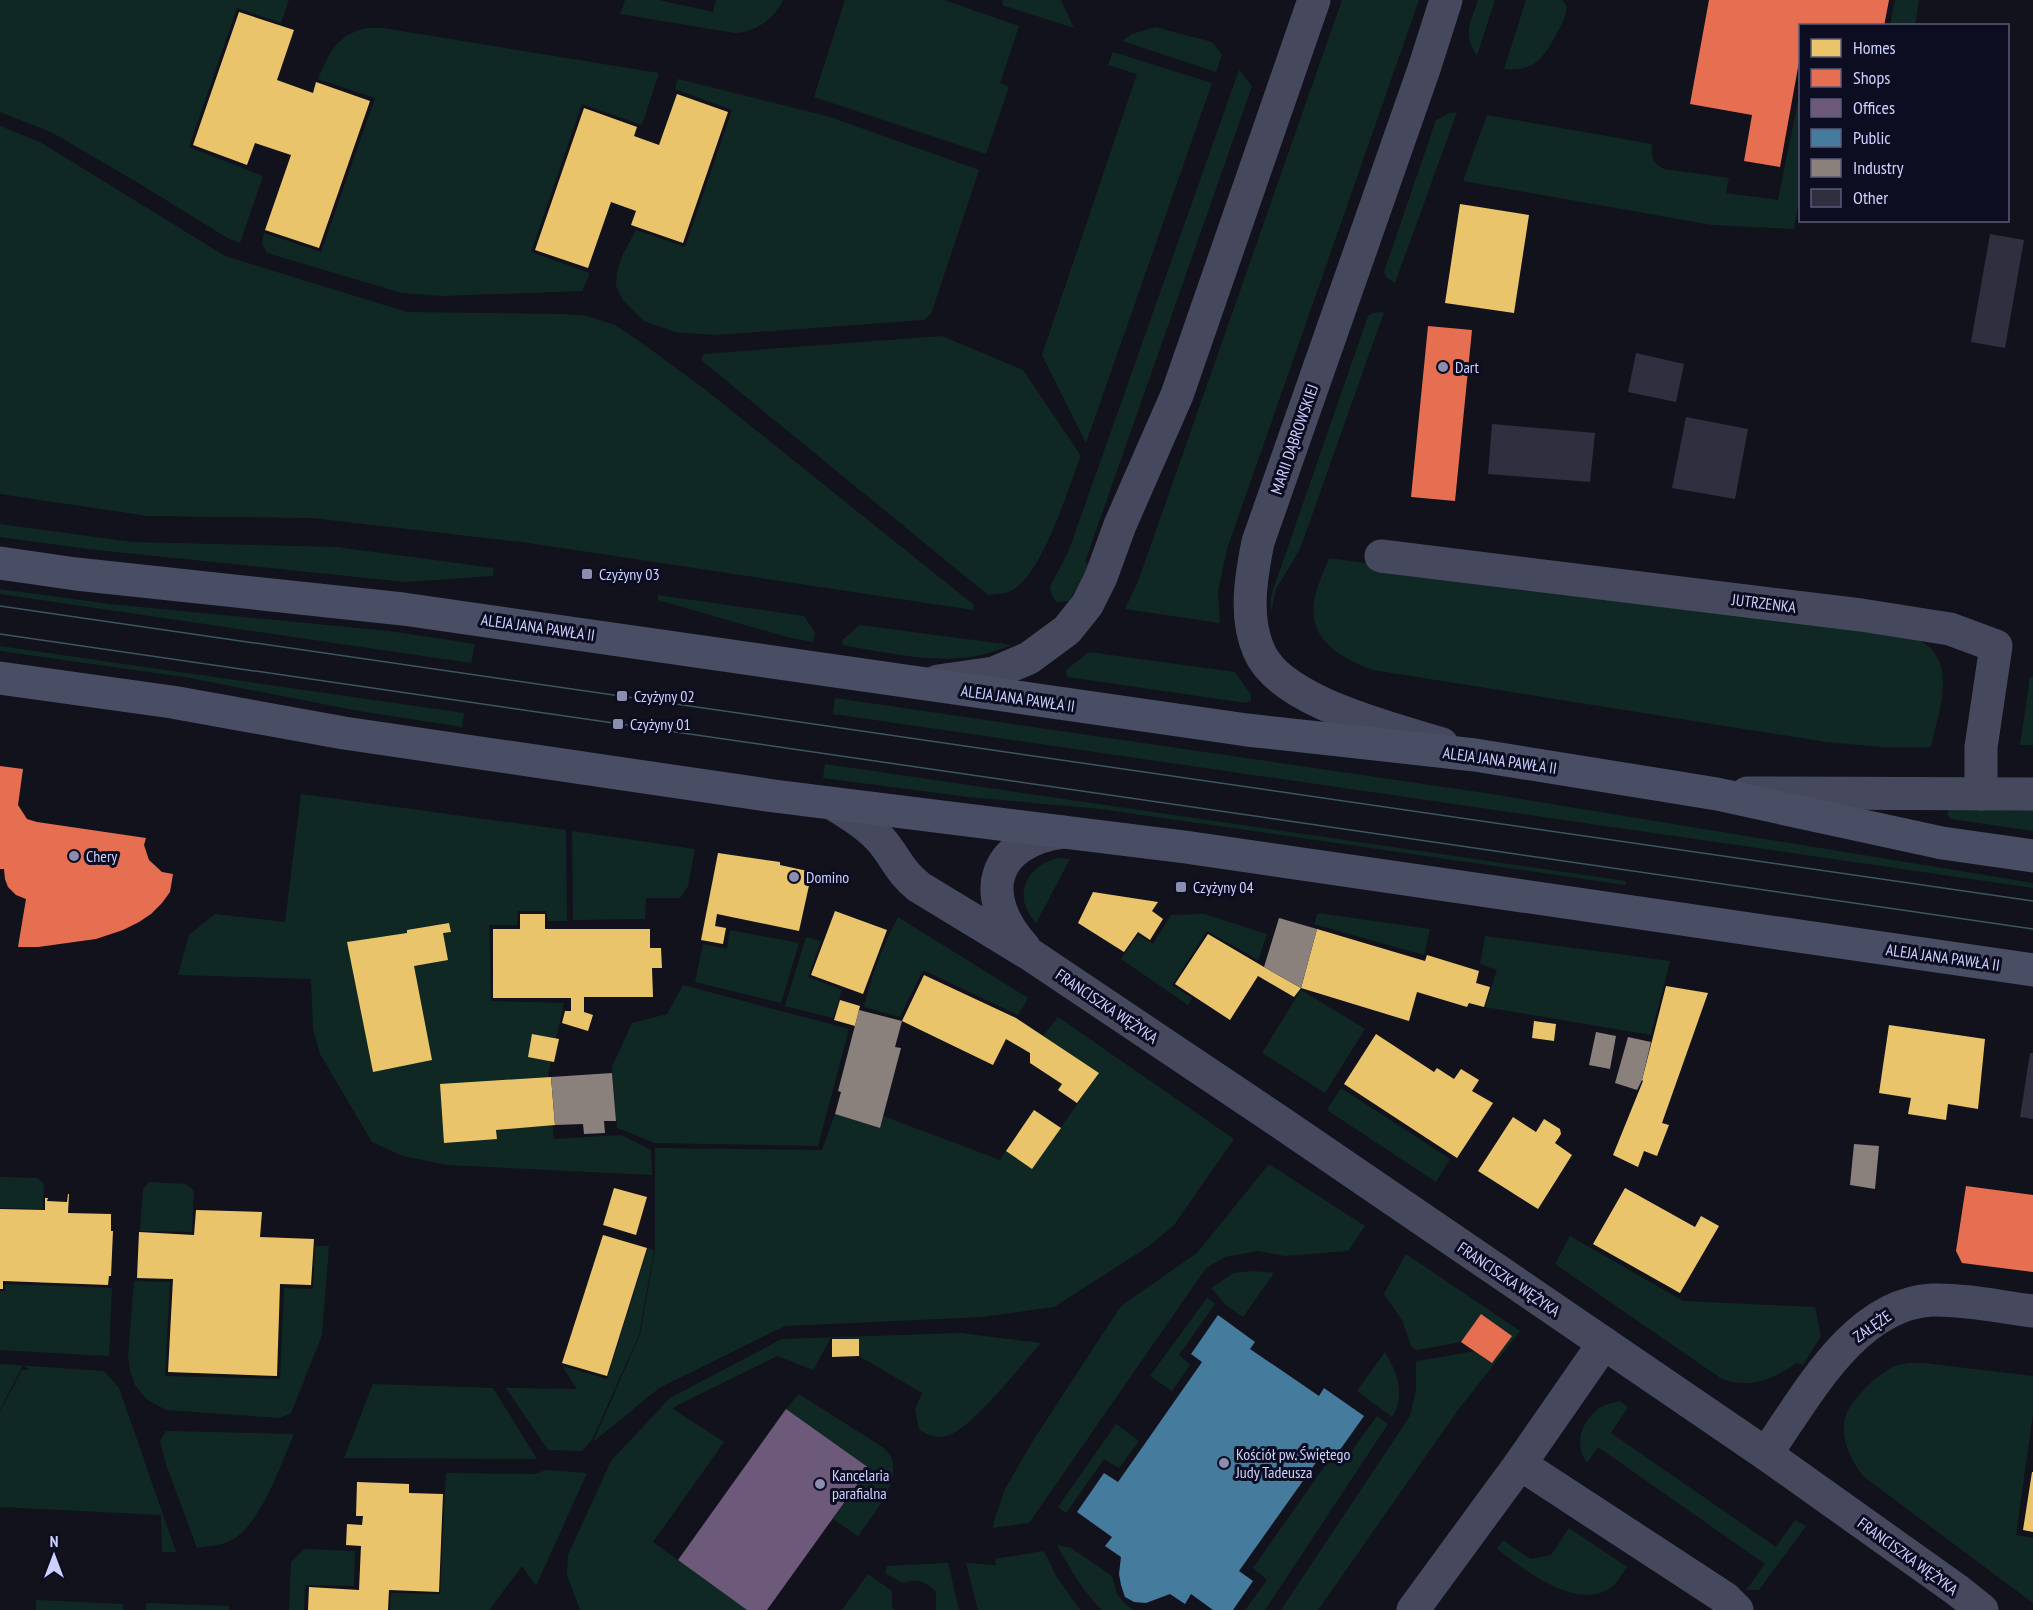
<svg xmlns="http://www.w3.org/2000/svg" width="2033" height="1610" viewBox="0 0 2033 1610" font-family="'PT Sans Narrow',sans-serif">
<rect width="100%" height="100%" fill="#12121d"/>
<g fill="#102823">
<polygon points="0,0 289,0 281,23 237,8 189,147 263,176 240,243 229,239 145,187 53,133 0,112"/>
<path d="M625,0H659L713,12L716,0H783C774,19 756,32 735,33L620,14Z"/>
<polygon points="845,0 944,0 1019,26 1000,83 1009,87 986,154 814,97"/>
<polygon points="1003,0 1061,0 1074,28 1002,5"/>
<polygon points="1342,0 1419,0 1227,549 1218,591 1220,623 1125,609 1139,579"/>
<path d="M1478,0H1495L1477,55C1462,34 1471,22 1478,0Z"/>
<path d="M1526,0H1562L1567,6C1566,18 1561,26 1555,37C1543,59 1532,72 1504,69Z"/>
<polygon points="1895,0 1919,0 1915,25 1890,25"/>
<polygon points="1155,27 1212,42 1222,55 1216,72 1122,41 1132,34"/>
<path d="M367,28H383L659,73L642,125L582,104L531,252L590,273L582,291L443,296L402,293L267,253L262,243L264,233L321,252L375,98L318,79C331,50 335,36 367,28Z"/>
<polygon points="1113,52 1212,83 1086,443 1042,355 1137,74 1108,65"/>
<polygon points="1239,70 1252,86 1085,562 1089,564 1069,601 1056,602 1051,593 1050,587 1069,550"/>
<polygon points="678,79 830,117 979,170 931,314 924,320 715,335 675,332 644,321 623,300 616,286 617,272 623,254 636,230 685,247 732,110 675,89"/>
<path d="M1800,91V193L1794,229L1712,225L1463,181L1487,115L1652,144C1651,157 1652,163 1664,169L1729,178L1726,193L1778,200Z"/>
<polygon points="1457,112 1395,283 1387,278 1384,272 1436,120 1449,113"/>
<polygon points="0,126 40,142 225,256 407,312 562,314 587,316 615,325 639,341 702,387 974,605 973,610 522,542 312,518 148,516 0,494"/>
<polygon points="1384,312 1300,549 1276,589 1271,613 1271,596 1368,316 1372,313"/>
<path d="M942,336L1023,370L1081,456C1068,488 1042,576 1011,591C1005,594 995,594 988,595L701,360L704,354Z"/>
<polygon points="0,524 132,542 337,547 494,568 493,576 405,582 88,549 0,537"/>
<path d="M1329,558L1913,637C1961,657 1939,709 1931,747H1883L1826,742L1373,670C1343,659 1308,641 1314,602C1316,587 1324,572 1329,558Z"/>
<polygon points="0,589 110,604 389,631 475,644 471,663 0,594"/>
<polygon points="658,595 804,616 815,633 813,642 787,637 658,600"/>
<path d="M859,625L1012,645C1000,649 988,654 976,656C932,664 886,652 842,645L843,640Z"/>
<polygon points="0,646 464,713 462,727 359,711 190,678 0,651"/>
<polygon points="1089,652 1235,672 1251,695 1251,701 1246,703 1067,677 1066,670"/>
<polygon points="2030,677 2033,677 2033,745 2020,745"/>
<polygon points="835,698 1485,793 2033,883 2033,888 833,714"/>
<polygon points="825,764 1626,881 1626,885 1100,809 968,797 823,778"/>
<polygon points="301,794 566,830 567,921 548,921 546,911 518,911 517,925 489,925 491,1001 564,1003 548,1074 554,1139 621,1135 651,1150 652,1175 447,1165 403,1156 372,1142 320,1054 313,1029 311,979 178,975 189,935 215,914 285,922"/>
<polygon points="1949,809 2033,810 2033,831 1951,819 1947,814"/>
<polygon points="572,831 695,849 688,886 680,898 646,898 645,919 573,920"/>
<path d="M1060,858L1070,859L1036,923C1011,897 1026,864 1060,858Z"/>
<polygon points="1318,913 1430,929 1424,955 1314,924"/>
<polygon points="1204,914 1267,934 1258,960 1207,931 1172,985 1192,998 1188,1005 1121,959 1138,935 1153,944 1171,915"/>
<path d="M898,917L1028,998L1018,1015L923,970L900,1017L864,1007C871,977 883,945 898,917Z"/>
<polygon points="730,930 799,943 781,1003 695,982 703,944 727,949"/>
<polygon points="1485,936 1670,961 1651,1035 1485,1007 1497,970 1480,964"/>
<polygon points="806,937 821,941 808,977 842,990 833,1018 785,1006"/>
<polygon points="683,985 849,1029 818,1146 655,1143 617,1128 612,1067 632,1023 667,1014"/>
<polygon points="1301,990 1365,1029 1325,1093 1262,1053"/>
<polygon points="1058,1017 1234,1139 1174,1225 1149,1246 1054,1307 982,1317 785,1326 659,1388 593,1442 640,1335 655,1249 655,1148 822,1150 835,1114 879,1128 883,1116 1000,1160 1006,1151 1032,1169 1099,1073 1043,1036"/>
<polygon points="1341,1088 1450,1159 1436,1182 1327,1110"/>
<polygon points="1269,1164 1365,1226 1348,1251 1285,1256 1258,1251 1225,1257 1206,1268 1029,1523 993,1528 994,1521 1005,1489 1034,1439 1121,1306 1197,1253"/>
<polygon points="0,1177 38,1178 44,1185 43,1209 0,1208"/>
<polygon points="149,1182 186,1184 194,1191 192,1232 140,1231 143,1190"/>
<path d="M1570,1236L1683,1301L1815,1307L1821,1336L1803,1365L1797,1363C1773,1379 1750,1389 1722,1379L1555,1264Z"/>
<polygon points="315,1246 329,1246 322,1335 291,1413 280,1418 166,1410 146,1399 135,1385 130,1370 128,1355 134,1281 170,1282 165,1376 280,1379 284,1288 313,1289"/>
<polygon points="648,1248 654,1250 639,1335 592,1440 582,1451 548,1450 506,1388 577,1389 562,1366 607,1379"/>
<polygon points="1406,1254 1520,1331 1458,1410 1318,1610 1281,1610 1410,1416 1416,1391 1416,1363 1418,1361 1475,1351 1492,1363 1511,1336 1481,1314 1461,1342 1417,1350 1412,1348 1402,1320 1384,1294"/>
<polygon points="1254,1271 1274,1273 1243,1317 1227,1306 1211,1288 1234,1273"/>
<polygon points="5,1284 112,1288 109,1356 0,1350 0,1291 5,1291"/>
<polygon points="1207,1298 1215,1304 1179,1355 1190,1365 1172,1391 1150,1376"/>
<path d="M961,1333L1041,1343C1021,1365 974,1426 949,1435C938,1439 928,1436 919,1429L915,1410L922,1393L859,1356L858,1339L831,1338L813,1370L777,1356L676,1406L673,1409L724,1442L653,1542L747,1610H580L567,1575L568,1555L611,1461L670,1398L782,1339Z"/>
<path d="M1385,1352C1397,1372 1406,1396 1392,1417L1357,1391Z"/>
<path d="M1909,1363H1924L2033,1376V1414L2016,1535L2033,1538V1603L1863,1476C1852,1461 1842,1443 1844,1424C1846,1403 1874,1378 1891,1368C1896,1365 1903,1364 1909,1363Z"/>
<polygon points="0,1364 104,1371 119,1388 176,1552 162,1552 161,1515 0,1507 0,1412 22,1370 30,1370 23,1365 0,1410"/>
<polygon points="373,1384 493,1388 537,1459 344,1458"/>
<path d="M799,1394L884,1448C886,1451 891,1455 892,1459C900,1484 871,1517 858,1536L833,1519L868,1468L786,1409Z"/>
<path d="M1620,1401L1628,1407L1611,1433L1776,1547L1795,1520L1806,1526L1759,1590H1746L1765,1564L1598,1447L1587,1463C1574,1446 1581,1421 1598,1409C1604,1404 1613,1403 1620,1401Z"/>
<polygon points="1377,1416 1388,1424 1265,1610 1245,1610 1267,1580 1253,1568 1329,1460 1340,1467"/>
<polygon points="1116,1424 1139,1441 1119,1468 1104,1459 1066,1513 1058,1507"/>
<path d="M166,1431L294,1434C281,1464 258,1533 225,1543C216,1546 206,1546 197,1548L166,1464L160,1441Z"/>
<polygon points="546,1470 587,1473 536,1586 522,1566 489,1610 390,1610 391,1593 440,1594 446,1473 535,1474"/>
<path d="M1569,1528L1627,1567C1622,1575 1616,1584 1609,1589C1573,1610 1524,1569 1497,1549L1503,1540L1530,1559L1551,1555Z"/>
<path d="M1057,1545L1071,1548L1112,1576L1117,1594L1126,1605L1134,1610H1102C1083,1591 1070,1569 1057,1545Z"/>
<polygon points="304,1549 355,1551 354,1586 305,1585 304,1610 289,1610 291,1562"/>
<polygon points="1044,1551 1056,1576 1080,1610 978,1610 966,1563 996,1565 995,1559"/>
<path d="M948,1563L959,1610H936V1592C926,1582 917,1577 903,1583L885,1573L887,1566Z"/>
<polygon points="868,1574 892,1591 892,1607 894,1610 842,1610"/>
<polygon points="36,1600 123,1604 123,1610 36,1610"/>
<polygon points="146,1603 229,1606 229,1610 146,1610"/>
</g>
<g fill="#e9c46a">
<polygon points="239,12 294,30 277,80 313,93 316,82 370,101 319,248 265,230 291,155 255,143 247,165 193,145"/>
<polygon points="677,94 728,112 683,243 631,225 636,211 611,202 588,268 535,250 584,108 637,127 634,136 659,145"/>
<polygon points="1460,204 1529,215 1514,313 1445,303"/>
<polygon points="718,853 780,862 780,865 812,872 799,931 717,914 715,926 726,928 723,944 701,940"/>
<polygon points="1093,892 1158,902 1152,911 1163,919 1150,940 1138,932 1124,952 1078,923"/>
<polygon points="835,911 887,930 863,994 811,975"/>
<polygon points="520,914 545,914 545,929 650,929 650,948 661,948 662,968 652,968 653,997 584,997 584,1012 593,1015 588,1031 562,1023 565,1011 571,1011 571,998 493,998 493,929 520,929"/>
<polygon points="449,923 451,932 443,933 448,960 414,966 432,1060 373,1072 347,942 407,933 407,930"/>
<polygon points="1317,929 1425,961 1427,955 1479,971 1476,983 1490,987 1484,1007 1469,1003 1467,1007 1417,992 1409,1021 1301,988"/>
<polygon points="1208,934 1264,967 1301,988 1294,997 1258,976 1230,1020 1175,984"/>
<polygon points="924,975 1016,1018 1099,1073 1077,1103 1058,1090 1062,1084 1030,1063 1030,1053 1006,1039 993,1065 902,1021"/>
<polygon points="1666,986 1708,993 1662,1123 1669,1125 1657,1156 1644,1151 1638,1167 1613,1155 1643,1081 1642,1080"/>
<polygon points="840,1000 860,1006 855,1026 834,1020"/>
<polygon points="1534,1021 1556,1024 1554,1041 1532,1038"/>
<polygon points="1889,1025 1985,1039 1978,1109 1948,1104 1946,1120 1908,1114 1911,1098 1879,1093"/>
<polygon points="532,1034 559,1039 554,1062 528,1057"/>
<polygon points="1376,1034 1434,1072 1437,1068 1454,1079 1461,1069 1479,1080 1472,1091 1493,1103 1457,1158 1344,1084"/>
<polygon points="551,1077 555,1125 496,1130 497,1139 444,1143 440,1084"/>
<polygon points="1034,1110 1061,1128 1032,1169 1006,1151"/>
<polygon points="1513,1117 1536,1132 1544,1119 1560,1129 1561,1134 1555,1143 1572,1155 1538,1209 1478,1171"/>
<polygon points="614,1188 647,1197 636,1235 603,1225"/>
<polygon points="1625,1188 1695,1227 1701,1216 1719,1226 1680,1293 1593,1244"/>
<polygon points="68,1194 69,1194 68,1213 111,1214 111,1231 113,1231 111,1276 109,1276 108,1285 3,1281 3,1289 0,1289 0,1209 45,1210 45,1198 48,1198 47,1201 67,1202"/>
<polygon points="196,1210 262,1212 260,1237 314,1239 311,1285 280,1284 277,1376 168,1372 173,1279 137,1278 139,1232 194,1235"/>
<polygon points="603,1235 647,1248 607,1376 562,1363"/>
<polygon points="832,1339 859,1339 859,1356 832,1357"/>
<polygon points="2032,1472 2033,1472 2033,1532 2023,1530"/>
<polygon points="357,1482 409,1484 409,1493 443,1494 439,1592 389,1590 388,1610 308,1610 309,1587 359,1590 361,1546 346,1545 347,1524 362,1525 363,1516 356,1516"/>
</g>
<g fill="#e76f51">
<polygon points="1709,0 1889,0 1884,26 1800,26 1800,62 1799,62 1780,167 1744,161 1752,115 1690,104"/>
<polygon points="1428,326 1472,330 1455,501 1411,497"/>
<polygon points="0,766 23,769 18,805 27,819 37,822 146,838 144,845 149,860 162,872 173,874 170,892 162,903 151,914 139,922 123,930 96,939 38,947 18,947 26,899 16,895 8,887 5,879 4,869 0,869"/>
<polygon points="1966,1186 2033,1195 2033,1272 1962,1263 1956,1251"/>
<polygon points="1481,1314 1512,1336 1492,1363 1461,1342"/>
</g>
<polygon fill="#6d597a" points="786,1409 869,1468 767,1610 747,1610 678,1560"/>
<polygon fill="#457b9d" points="1218,1315 1255,1342 1250,1349 1284,1372 1319,1396 1324,1388 1364,1416 1337,1454 1327,1447 1239,1571 1253,1581 1233,1610 1213,1610 1191,1594 1185,1604 1170,1594 1146,1603 1134,1602 1125,1597 1121,1585 1119,1574 1121,1557 1105,1546 1112,1537 1077,1512 1104,1473 1118,1482 1202,1362 1191,1354"/>
<g fill="#8a817c">
<polygon points="1279,918 1317,929 1301,988 1264,967"/>
<polygon points="859,1010 902,1021 895,1047 901,1048 880,1128 835,1114 841,1092 838,1091"/>
<polygon points="1596,1032 1616,1036 1610,1069 1589,1065"/>
<polygon points="1628,1037 1651,1042 1642,1080 1637,1090 1615,1083"/>
<polygon points="612,1073 616,1121 604,1121 605,1133 584,1134 583,1124 555,1125 551,1077"/>
<polygon points="1854,1144 1879,1146 1875,1189 1850,1185"/>
</g>
<g fill="#2f2f3f">
<polygon points="1990,234 2024,240 2005,348 1971,342"/>
<polygon points="1636,353 1684,364 1676,402 1628,392"/>
<polygon points="1686,417 1748,429 1735,499 1672,488"/>
<polygon points="1492,424 1595,433 1590,482 1488,474"/>
<polygon points="2030,1053 2033,1053 2033,1119 2020,1117"/>
</g>
<g fill="none" stroke-linecap="round" stroke-linejoin="round">
<g stroke="#46495e" stroke-width="33">
<polyline points="1381,556 1861,615 1950,629 1996,646 1981,747 1981,794"/>
<polyline points="1747,793 2033,794"/>
<path d="M833,804C850,814 868,825 881,840C897,859 899,871 919,887L1031,955L1277,1120L1766,1454L1957,1590L1982,1610"/>
<path d="M1024,947C977,895 992,842 1063,832"/>
<path d="M1766,1454C1806,1397 1854,1304 1932,1300C1965,1299 2000,1307 2033,1311"/>
<polyline points="1520,1464 1725,1598 1737,1610"/>
<polyline points="1413,1610 1520,1464 1604,1343"/>
</g>
<g stroke="#46495e" stroke-width="33">
<polyline points="938,681 994,673 1029,658 1067,630 1087,605 1101,577 1120,525 1177,395 1314,0"/>
<path d="M1442,744C1392,728 1280,702 1259,651C1244,617 1251,577 1258,542L1424,69L1446,0"/>
</g>
<g stroke="#494e64" stroke-width="33">
<polyline points="0,563 76,574 403,609 1247,730 1475,755 1717,794 1942,843 2033,856"/>
<polyline points="0,678 172,702 344,733 774,796 1185,847 2033,970"/>
</g>
<g stroke="#3c5761" stroke-width="1.5">
<polyline points="0,606 2033,901"/>
<polyline points="0,634 2033,929"/>
</g>
</g>
<g fill="#8c8eb0" stroke="#0d0d21" stroke-width="2">
<circle cx="1443" cy="367" r="6"/>
<rect x="581" y="568" width="12" height="12" rx="3"/>
<rect x="616" y="690" width="12" height="12" rx="3"/>
<rect x="612" y="718" width="12" height="12" rx="3"/>
<circle cx="74" cy="856" r="6"/>
<circle cx="794" cy="877" r="6"/>
<rect x="1175" y="881" width="12" height="12" rx="3"/>
<circle cx="1224" cy="1463" r="6"/>
<circle cx="820" cy="1484" r="6"/>
</g>
<g text-anchor="middle" stroke-width="6" stroke-linejoin="round" paint-order="stroke">
<g font-size="16" fill="#cdd1ff" stroke="#0d0d21" text-anchor="start">
<text x="1455" y="373">Dart</text>
<text x="599" y="580">Czyżyny 03</text>
<text x="634" y="702">Czyżyny 02</text>
<text x="630" y="730">Czyżyny 01</text>
<text x="86" y="862">Chery</text>
<text x="806" y="883">Domino</text>
<text x="1193" y="893">Czyżyny 04</text>
<text x="1236" y="1460">Kościół pw. Świętego<tspan x="1236" dy="18">Judy Tadeusza</tspan></text>
<text x="832" y="1481">Kancelaria<tspan x="832" dy="18">parafialna</tspan></text>
</g>
<g font-size="16" fill="#cdd1ff" stroke="#0d0d21">
<text transform="translate(1294 439) rotate(-71)" y="6">MARII DĄBROWSKIEJ</text>
<text transform="translate(1764 603) rotate(7)" y="6">JUTRZENKA</text>
<text transform="translate(538 627) rotate(8)" y="6">ALEJA JANA PAWŁA II</text>
<text transform="translate(1018 698) rotate(8)" y="6">ALEJA JANA PAWŁA II</text>
<text transform="translate(1500 760) rotate(8)" y="6">ALEJA JANA PAWŁA II</text>
<text transform="translate(1943 957) rotate(8)" y="6">ALEJA JANA PAWŁA II</text>
<text transform="translate(1107 1006) rotate(34)" y="6">FRANCISZKA WĘŻYKA</text>
<text transform="translate(1509 1279) rotate(34)" y="6">FRANCISZKA WĘŻYKA</text>
<text transform="translate(1872 1326) rotate(-35)" y="6">ZAŁĘŻE</text>
<text transform="translate(1908 1556) rotate(36)" y="6">FRANCISZKA WĘŻYKA</text>
</g>
</g>
<rect x="1799" y="24" width="210" height="198" fill="#0d0d21" stroke="#5a5b7a" stroke-width="1.5"/>
<rect x="1811" y="39" width="30" height="18" fill="#e9c46a" stroke="#5a5b7a" stroke-width="1.5"/>
<text x="1853" y="54" font-size="18" fill="#cdd1ff">Homes</text>
<rect x="1811" y="69" width="30" height="18" fill="#e76f51" stroke="#5a5b7a" stroke-width="1.5"/>
<text x="1853" y="84" font-size="18" fill="#cdd1ff">Shops</text>
<rect x="1811" y="99" width="30" height="18" fill="#6d597a" stroke="#5a5b7a" stroke-width="1.5"/>
<text x="1853" y="114" font-size="18" fill="#cdd1ff">Offices</text>
<rect x="1811" y="129" width="30" height="18" fill="#457b9d" stroke="#5a5b7a" stroke-width="1.5"/>
<text x="1853" y="144" font-size="18" fill="#cdd1ff">Public</text>
<rect x="1811" y="159" width="30" height="18" fill="#8a817c" stroke="#5a5b7a" stroke-width="1.5"/>
<text x="1853" y="174" font-size="18" fill="#cdd1ff">Industry</text>
<rect x="1811" y="189" width="30" height="18" fill="#2f2f3f" stroke="#5a5b7a" stroke-width="1.5"/>
<text x="1853" y="204" font-size="18" fill="#cdd1ff">Other</text>
<g transform="translate(54 1556)" stroke="#0d0d21" stroke-width="4.5" paint-order="stroke">
<path d="M0-4.5L10 22L0 15L-10 22Z" fill="#cdd1ff"/>
<text y="-9" font-size="16" font-weight="bold" text-anchor="middle" fill="#cdd1ff">N</text>
</g>
</svg>
